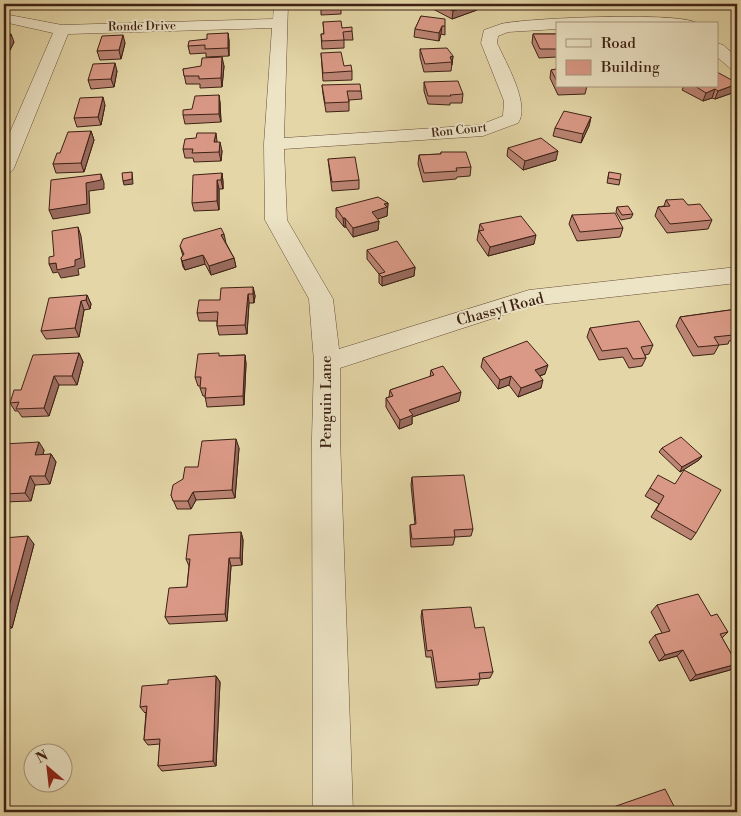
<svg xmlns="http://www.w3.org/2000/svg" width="741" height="816" viewBox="0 0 741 816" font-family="'Libre Bodoni',serif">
<rect width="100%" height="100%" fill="#e4d6a7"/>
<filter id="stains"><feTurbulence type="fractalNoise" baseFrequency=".004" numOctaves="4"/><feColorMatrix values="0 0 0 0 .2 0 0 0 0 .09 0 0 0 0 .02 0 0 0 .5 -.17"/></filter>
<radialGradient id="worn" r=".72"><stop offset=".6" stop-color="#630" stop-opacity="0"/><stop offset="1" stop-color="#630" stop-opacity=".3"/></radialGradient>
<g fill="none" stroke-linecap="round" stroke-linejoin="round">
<g stroke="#674e39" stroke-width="1">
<g id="street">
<path d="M274,4H288L284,138L480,125L503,116L504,101L481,43L484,30L501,24C523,18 688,11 698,24H557V29L508,32L498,36L497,43C505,61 531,105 518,123L483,136L284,149L287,220L333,299L339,349L529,290L737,267V283L531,306L340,368V438L353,812H313L312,438L314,362L309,299L265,220L264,144L272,28L68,34L14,168L11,172L4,174V146L53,33L4,22V14L62,25L273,19Z"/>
<polygon points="717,43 723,45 737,57 737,70 731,69 717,57"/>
</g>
</g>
<use href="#street" fill="#ede4c6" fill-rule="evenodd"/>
</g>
<g fill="#bb8473" stroke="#3d2114">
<polygon points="203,4 222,4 203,5"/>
<polygon points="321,4 343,4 343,7 341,8 341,14 321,15"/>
<polygon points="433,4 478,4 477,10 452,19 433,9"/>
<polygon points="504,4 536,4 535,6 506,7"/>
<polygon points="558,4 582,4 559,5"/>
<polygon points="680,4 708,4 703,9"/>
<polygon points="421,16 445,26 445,35 441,34 439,41 414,37 415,29"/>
<polygon points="323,22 352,31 353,40 344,40 344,48 322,49 321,34 324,34"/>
<polygon points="228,33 229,41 229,56 206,57 206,53 190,54 188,46 207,39"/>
<polygon points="4,34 14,42 7,56 4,56"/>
<polygon points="533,34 557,34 557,57 539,58 532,43"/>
<polygon points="125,43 121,59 100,60 97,51"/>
<polygon points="420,49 453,56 451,71 424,72 420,57"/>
<polygon points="321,53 352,71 352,80 323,81"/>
<polygon points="224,66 222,87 200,88 200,84 186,84 183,69"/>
<polygon points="557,69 557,86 587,86 585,94 558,95 550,78 551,70"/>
<polygon points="117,71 114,87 91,89 88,80"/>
<polygon points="424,82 463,94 462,103 450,103 450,105 428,104 424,91"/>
<polygon points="322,85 361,91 362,99 349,100 349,111 326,112 323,94"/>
<polygon points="684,86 717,86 735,92 715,99 712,98 703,101 682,90"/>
<polygon points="219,95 220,103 221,122 185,124 183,115"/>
<polygon points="105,105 101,125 77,127 74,118"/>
<polygon points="591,117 589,126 581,143 553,136 555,128"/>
<polygon points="91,131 94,140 84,172 56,173 53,164 60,153"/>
<polygon points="217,142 222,151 221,161 194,162 193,158 185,158 183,149"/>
<polygon points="508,148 556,160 523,170 507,156"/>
<polygon points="441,152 471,167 470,176 457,177 456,179 423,182 418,164 419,155 441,154"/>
<polygon points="328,159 359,180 359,189 332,191"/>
<polygon points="609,172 620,180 619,185 607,183"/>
<polygon points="222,173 223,182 223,189 219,189 219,210 194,211 192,203"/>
<polygon points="666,200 688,205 712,220 708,229 667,233 655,216 658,207 664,206"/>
<polygon points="388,203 387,216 377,219 379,221 378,230 353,237 346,227 344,227 336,217 336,208"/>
<polygon points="617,207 633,214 631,218 621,220 616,212"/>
<polygon points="572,215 623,228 620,237 577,241 569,224"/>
<polygon points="480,224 534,244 488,256 477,240"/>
<polygon points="226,243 234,258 236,267 211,275 205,264 185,270 183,267 181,258 183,256 180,246"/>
<polygon points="367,250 415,267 414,276 382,286 379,283 379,274 367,259"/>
<polygon points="253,287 255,296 254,303 249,303 247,334 219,335 217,326 217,321 199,321 197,313 220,300"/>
<polygon points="87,295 91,304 90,309 84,310 79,337 46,339 41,331"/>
<polygon points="737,309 737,340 729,341 728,344 719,345 714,354 693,356 676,326 680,317"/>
<polygon points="590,328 653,345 649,354 645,355 646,358 642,366 629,368 623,357 599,360 587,337"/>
<polygon points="79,353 83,362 77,385 59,385 49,416 22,417 18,411 15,411 10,403 21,390"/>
<polygon points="245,355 246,364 244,405 207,407 205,396 203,396 200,388 201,386 198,386 195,377 220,356"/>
<polygon points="483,358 545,374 540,376 541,388 518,397 509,385 498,389 481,367"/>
<polygon points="431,370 459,401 412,417 412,424 399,429 386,407 386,398 389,397 390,390 430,377"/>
<polygon points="4,444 44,450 43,455 51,454 56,462 50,484 35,485 31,501 4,502"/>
<polygon points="239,448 235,498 196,500 191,509 177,509 171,495 183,479 198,467"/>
<polygon points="662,448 702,456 699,460 680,472 659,452"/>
<polygon points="412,477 473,529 471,536 455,537 453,545 411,547 410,532 410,525 415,524 411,485"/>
<polygon points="675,484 696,533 691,540 651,517 659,504 645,496 650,488"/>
<polygon points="241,532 243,540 242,565 231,566 227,621 169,624 165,617 187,587 189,566 186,559"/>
<polygon points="4,538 34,544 12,628 4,629"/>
<polygon points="657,605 711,616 728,632 722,638 737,664 730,670 690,681 677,656 659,661 649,642 655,635 662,633 651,612"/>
<polygon points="422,610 475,628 493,672 490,678 480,679 478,685 436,688 431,657 426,657 421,617"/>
<polygon points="216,676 220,682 216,766 162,771 158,766 160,744 148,745 144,740 146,712 145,713 140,707 168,684"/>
</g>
<g fill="#996b5e" stroke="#3d2114">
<polygon points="473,4 478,4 477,10 452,19 453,11"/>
<polygon points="442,26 441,34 439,41 439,33"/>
<polygon points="228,33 229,41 229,56 228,48"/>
<polygon points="11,34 14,42 7,56 4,48"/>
<polygon points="123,35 125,43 121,59 119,50"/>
<polygon points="453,56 452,65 452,62 450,57"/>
<polygon points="222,57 224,66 222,87 221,78"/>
<polygon points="115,63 117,71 114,87 111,79"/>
<polygon points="737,84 737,86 735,92 715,99 718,91"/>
<polygon points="715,89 712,98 703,101 706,93"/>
<polygon points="219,95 220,103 221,122 219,114"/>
<polygon points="103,97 105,105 101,125 98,117"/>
<polygon points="591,117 589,126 581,143 583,134"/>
<polygon points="91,131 94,140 84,172 81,163"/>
<polygon points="216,133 217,141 216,151 214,142"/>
<polygon points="220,142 222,151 221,161 219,152"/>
<polygon points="558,151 556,160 523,170 525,161"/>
<polygon points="132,172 133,184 124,185 123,181"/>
<polygon points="222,173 223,182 223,189 221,180"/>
<polygon points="101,174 104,183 104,189 89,191 90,213 53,219 49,210 86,183"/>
<polygon points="217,180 219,189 219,210 217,201"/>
<polygon points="388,203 387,216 372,221 372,212 384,204"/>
<polygon points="343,218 345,218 346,227 344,227"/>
<polygon points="379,221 378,230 353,237 353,228"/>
<polygon points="78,227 81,236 85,267 78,269 79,275 61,278 58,272 53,273 49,264 75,260"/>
<polygon points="224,234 226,243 223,244 221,235"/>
<polygon points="536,235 534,244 488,256 490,247"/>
<polygon points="203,255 205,264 185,270 182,261"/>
<polygon points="234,258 236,267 211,275 209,266"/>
<polygon points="415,267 414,276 382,286 382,277"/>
<polygon points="253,287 255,296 254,303 253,294"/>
<polygon points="248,294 249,303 247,334 245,325"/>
<polygon points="87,295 91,304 90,309 86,300"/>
<polygon points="81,301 84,310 79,337 75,328"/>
<polygon points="79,353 83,362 77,385 72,376"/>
<polygon points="245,355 246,364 244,405 243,396"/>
<polygon points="548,365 545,374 533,378 535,370"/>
<polygon points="54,376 59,385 49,416 44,408"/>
<polygon points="511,376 509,385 498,389 500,380"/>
<polygon points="543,380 541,388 518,397 521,388"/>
<polygon points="461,392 459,401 412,417 412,424 399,429 400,420 409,410"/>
<polygon points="236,439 239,448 235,498 232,490"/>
<polygon points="39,442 44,450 41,463 35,455"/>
<polygon points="51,454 56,462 50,484 45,476"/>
<polygon points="702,456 699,460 680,472 682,467"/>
<polygon points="30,476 35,485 31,501 25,493"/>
<polygon points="193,492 196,500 191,509 188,501"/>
<polygon points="241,532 243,540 242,565 240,558"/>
<polygon points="28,536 34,544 12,628 5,621"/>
<polygon points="229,558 231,566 227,621 225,614"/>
<polygon points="683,650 677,656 659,661 665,655"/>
<polygon points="737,664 730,670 690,681 696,675"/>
<polygon points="216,676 220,682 216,766 213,761"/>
</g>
<g fill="#da9986" stroke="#3d2114">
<polygon points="321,4 341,4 341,6 321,7"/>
<polygon points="438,4 473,4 453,11"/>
<polygon points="421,16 445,19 445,26 442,26 439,33 415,29"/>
<polygon points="341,21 342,28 352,27 352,31 343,32 344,40 322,41 321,34 324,34 323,22"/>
<polygon points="228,33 228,48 205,49 205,45 188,46 189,41 207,39 207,34"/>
<polygon points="4,34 11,34 4,48"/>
<polygon points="533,34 557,34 557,49 540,49"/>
<polygon points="123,35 119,50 97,51 102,36"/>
<polygon points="447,48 453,56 450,57 452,62 425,64 420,49"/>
<polygon points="341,52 344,66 351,65 352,71 323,73 321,53"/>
<polygon points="222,57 221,78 199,79 199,76 184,76 183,69 201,66 202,58"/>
<polygon points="115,63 111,79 88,80 93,64"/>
<polygon points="557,69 557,81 551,70"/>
<polygon points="717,72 737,83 737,84 718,91 715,89 706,93 695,86 717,86"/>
<polygon points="458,81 463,94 450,95 451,96 428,96 424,82"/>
<polygon points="360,84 361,91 347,91 349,102 325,103 322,85"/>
<polygon points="219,95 219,114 183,115 183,110 192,109 195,96"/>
<polygon points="103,97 98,117 74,118 80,98"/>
<polygon points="564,111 591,117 583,134 555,128"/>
<polygon points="91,131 81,163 53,164 57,153 60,153 68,132"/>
<polygon points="197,133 216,133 214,142 220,142 219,152 192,153 193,149 183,149 185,139 196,138"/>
<polygon points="541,138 558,151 525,161 508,148"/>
<polygon points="441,152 466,152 471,167 456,168 457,171 424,173 419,155 441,154"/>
<polygon points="355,157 359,180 332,182 328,159"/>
<polygon points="132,172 132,179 123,181 122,173"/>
<polygon points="609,172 621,174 620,180 608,178"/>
<polygon points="222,173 221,180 217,180 217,201 192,203 193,175"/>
<polygon points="101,174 101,180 86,183 87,204 49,210 51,180"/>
<polygon points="378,197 388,203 384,204 387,207 372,212 379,221 353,228 345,218 343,218 336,208"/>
<polygon points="683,199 688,205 700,204 712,220 670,224 658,207 670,206 666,200"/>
<polygon points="628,206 633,214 622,215 617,207"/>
<polygon points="615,213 623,228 580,232 572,215"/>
<polygon points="521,216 536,235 490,247 479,231 484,230 480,224"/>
<polygon points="78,227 81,258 75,260 75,266 57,270 56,263 49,264 49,257 54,256 52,231"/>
<polygon points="221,228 224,234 221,235 234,258 209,266 203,255 182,261 181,258 184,254 180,246 183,239"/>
<polygon points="397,241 415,267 382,277 379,274 385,272 367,250"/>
<polygon points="253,287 253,294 248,294 245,325 217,326 218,312 197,313 199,300 220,300 221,288"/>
<polygon points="87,295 86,300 81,301 75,328 41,331 49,298"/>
<polygon points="737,309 737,332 732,333 733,335 714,337 719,345 698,347 680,317"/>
<polygon points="639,321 653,345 641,347 646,358 633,359 627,348 602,351 590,328"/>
<polygon points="527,341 548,365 535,370 543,380 521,388 511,376 500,380 483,358"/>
<polygon points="79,353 72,376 54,376 44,408 16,409 19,402 10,403 14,390 21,390 33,355"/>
<polygon points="219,353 219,356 245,355 243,396 205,398 206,388 200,388 201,377 195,377 198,354"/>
<polygon points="443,366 461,392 409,410 413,415 400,420 386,398 393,396 390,390 434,375 431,370"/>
<polygon points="681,437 702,456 682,467 662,448"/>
<polygon points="236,439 232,490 193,492 188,501 173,501 171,495 173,485 183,479 185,467 198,467 202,441"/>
<polygon points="39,442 35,455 51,454 45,476 30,476 25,493 4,494 4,444"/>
<polygon points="684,470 721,490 696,533 656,510 664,496 650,488 658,475 675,484"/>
<polygon points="464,475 473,529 454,530 455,537 412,539 410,525 416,524 412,477"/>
<polygon points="241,532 240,558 229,558 225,614 165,617 169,588 187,587 190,559 186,559 189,535"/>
<polygon points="28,536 5,621 4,622 4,538"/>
<polygon points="698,594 711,616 717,614 728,632 720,634 737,664 696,675 683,650 665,655 655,635 670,631 657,605"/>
<polygon points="471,607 475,628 484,627 493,672 479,673 480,679 437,682 432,650 427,651 422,610"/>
<polygon points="216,676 213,761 158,766 160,739 144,740 147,706 140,707 142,686 168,684 168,680"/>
<polygon points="665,789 677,812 599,812"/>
</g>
<g text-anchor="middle" stroke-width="4" stroke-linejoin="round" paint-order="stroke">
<g font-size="12" fill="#3d2114" stroke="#ede4c6">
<text transform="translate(142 26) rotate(-1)" y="4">Ronde Drive</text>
<text transform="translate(459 130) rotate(-6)" y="4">Ron Court</text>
</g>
<g font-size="15" fill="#3d2114" stroke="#ede4c6">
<text transform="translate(500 309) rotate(-15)" y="5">Chassyl Road</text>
<text transform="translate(326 402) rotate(-90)" y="5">Penguin Lane</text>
</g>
</g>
<rect width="741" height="816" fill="none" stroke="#e4d6a7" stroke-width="20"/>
<rect x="5" y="5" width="731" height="806" fill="none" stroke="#3d2114" stroke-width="2.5"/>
<rect x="10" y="10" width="721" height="796" fill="none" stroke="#3d2114"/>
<rect x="556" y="22" width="162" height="65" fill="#ede4c6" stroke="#a7967f"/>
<rect x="566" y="39" width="25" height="8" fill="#ede4c6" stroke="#a7967f"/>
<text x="601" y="48" font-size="15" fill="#3d2114">Road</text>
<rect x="566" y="60" width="25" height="15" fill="#da9986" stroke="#a7967f"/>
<text x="601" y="72" font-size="15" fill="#3d2114">Building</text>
<g transform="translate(48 768) rotate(332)"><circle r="24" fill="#ede4c6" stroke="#a7967f"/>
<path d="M0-4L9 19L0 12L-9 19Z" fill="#8f2418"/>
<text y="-8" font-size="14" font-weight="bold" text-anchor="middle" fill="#3d2114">N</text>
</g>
<rect width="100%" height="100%" filter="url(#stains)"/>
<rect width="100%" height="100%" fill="url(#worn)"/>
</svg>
